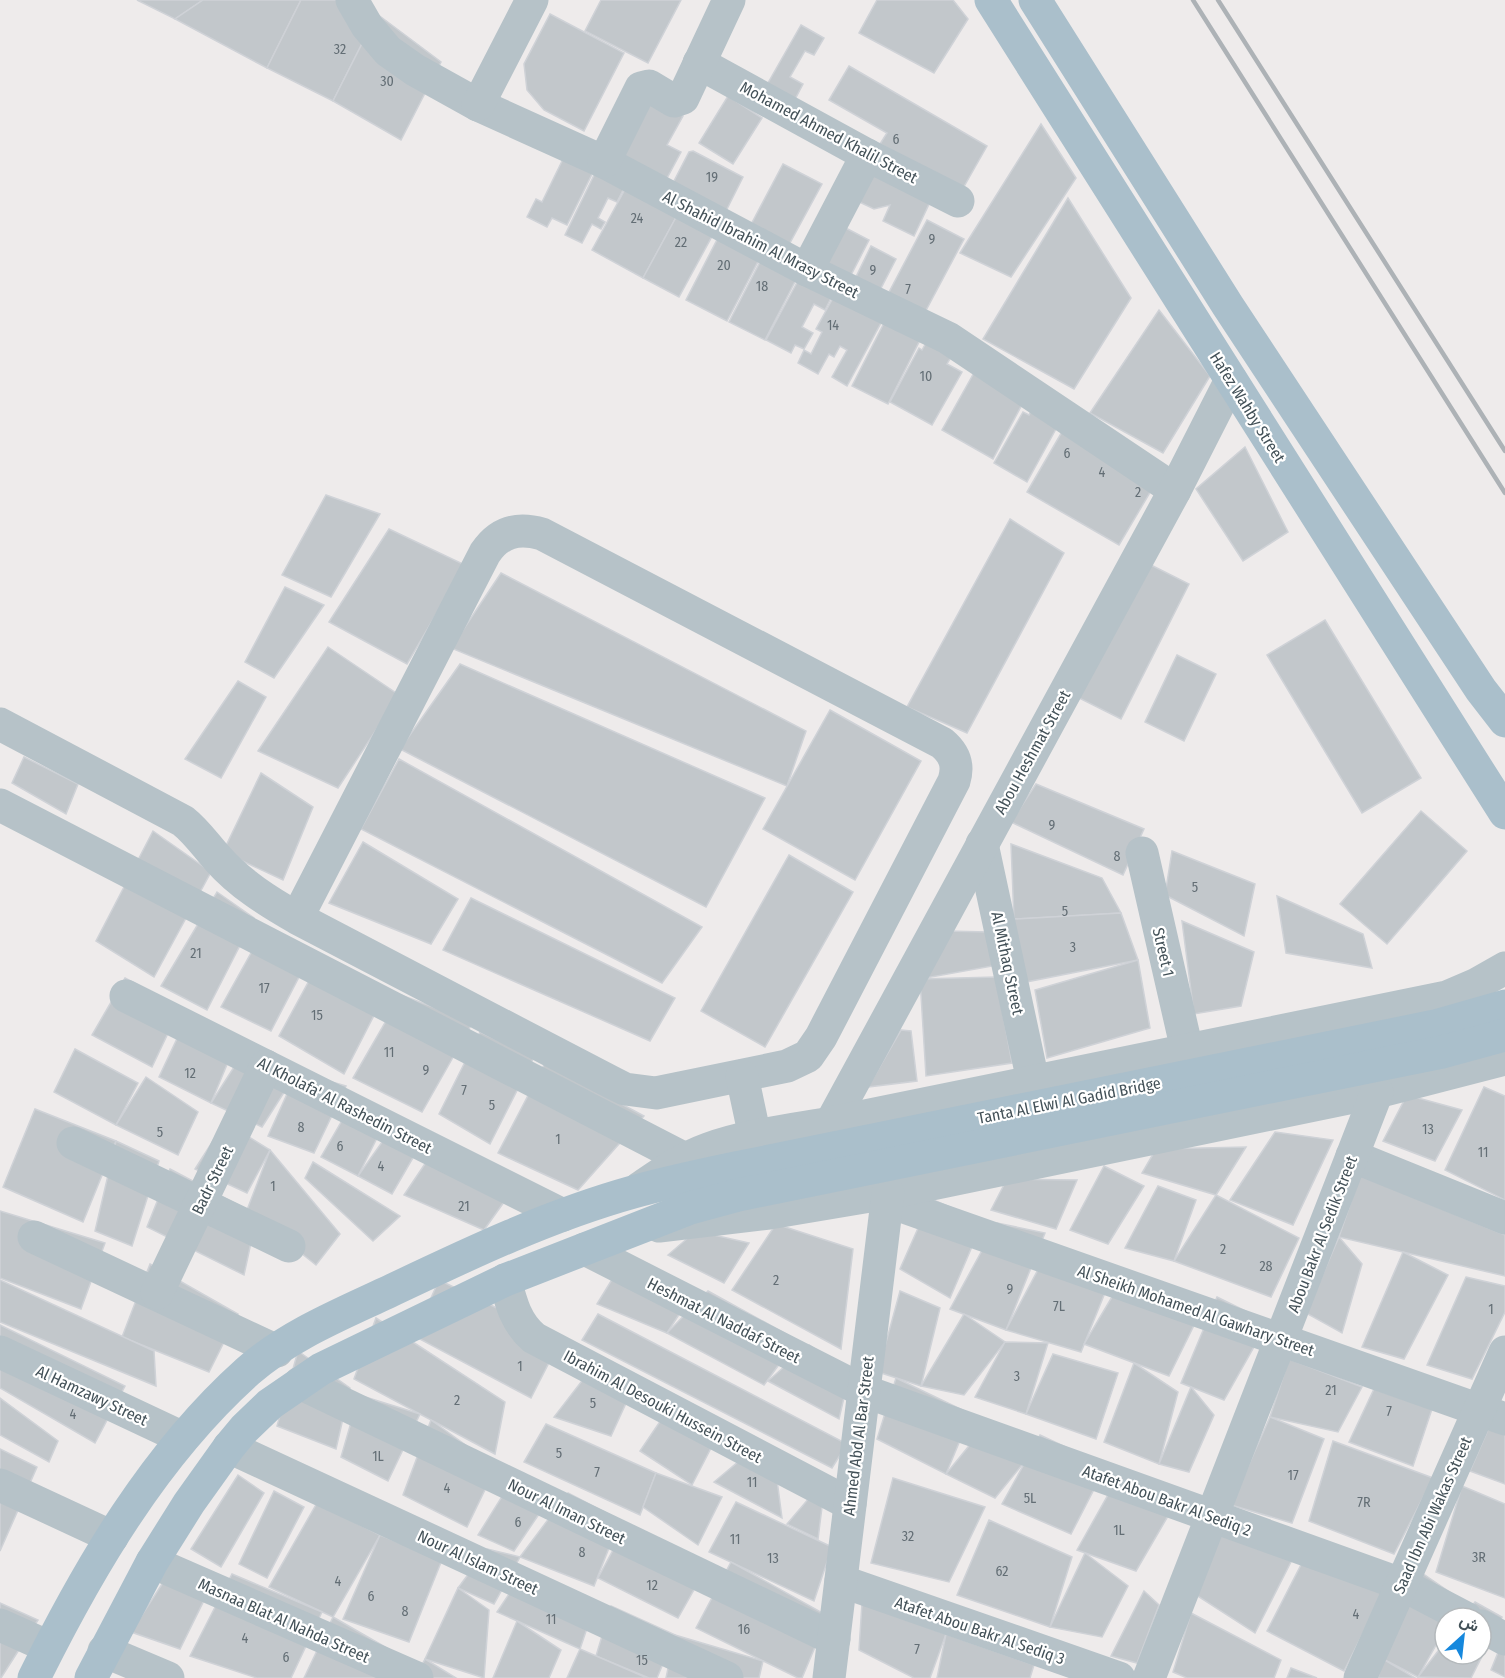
<svg xmlns="http://www.w3.org/2000/svg" width="1505" height="1678" viewBox="0 0 1505 1678" font-family="'Fira Sans Condensed',Vazirmatn,sans-serif">
<rect width="100%" height="100%" fill="#eeebeb"/>
<g fill="#c2c7cb" stroke="#cfd2d7" stroke-width="1.5">
<polygon points="137,0 203,0 175,19"/>
<polygon points="203,0 301,0 267,68 175,19"/>
<polygon points="301,0 349,0 377,14 333,101 267,68"/>
<polygon points="601,0 681,0 648,63 585,31"/>
<polygon points="877,0 953,0 968,19 934,73 859,33"/>
<polygon points="377,14 441,62 401,140 333,101"/>
<polygon points="550,14 624,53 584,131 544,110 527,90 524,64"/>
<polygon points="801,25 824,38 814,55 805,51 790,77 803,84 792,105 764,90"/>
<polygon points="849,66 987,146 962,190 880,144 887,133 829,100"/>
<polygon points="728,96 762,118 733,164 699,143"/>
<polygon points="650,98 683,116 667,145 681,152 666,180 620,155"/>
<polygon points="1041,124 1076,178 1011,277 960,253"/>
<polygon points="693,151 743,177 726,211 673,183 689,152"/>
<polygon points="566,153 595,168 567,225 552,218 547,227 527,217 536,199 542,202"/>
<polygon points="783,164 822,184 785,252 747,232"/>
<polygon points="597,169 626,184 617,202 608,198 598,218 605,222 601,229 592,224 582,243 565,235"/>
<polygon points="869,172 930,202 914,236 883,221 890,205 874,209 855,200"/>
<polygon points="629,182 680,210 643,278 592,250"/>
<polygon points="1068,198 1131,298 1074,389 983,339"/>
<polygon points="680,210 716,229 679,297 643,278"/>
<polygon points="927,220 964,239 923,316 887,296"/>
<polygon points="838,224 869,240 848,281 817,264"/>
<polygon points="721,232 762,254 727,321 686,300"/>
<polygon points="871,246 896,259 877,296 853,283"/>
<polygon points="761,260 800,272 765,340 729,322"/>
<polygon points="800,277 833,294 825,310 814,304 802,327 813,333 804,349 795,345 791,353 766,340"/>
<polygon points="833,298 882,321 847,386 832,377 847,350 840,346 834,357 829,354 818,374 798,363 804,350 811,354 822,332 816,329"/>
<polygon points="1159,310 1210,376 1163,453 1090,413"/>
<polygon points="884,323 920,340 888,404 852,386"/>
<polygon points="926,343 951,357 947,364 962,372 932,425 890,402 919,348 922,350"/>
<polygon points="975,371 1025,399 993,459 942,430"/>
<polygon points="1033,407 1056,429 1027,482 994,463 1023,412 1029,415"/>
<polygon points="1063,430 1155,484 1119,545 1027,492"/>
<polygon points="1245,447 1288,532 1243,561 1196,489"/>
<polygon points="326,495 380,514 331,597 282,575"/>
<polygon points="1010,519 1064,553 967,733 907,707"/>
<polygon points="389,529 465,565 407,664 329,622"/>
<polygon points="1145,562 1189,584 1121,719 1077,697"/>
<polygon points="501,573 806,731 787,786 451,648"/>
<polygon points="285,587 324,605 274,678 245,662"/>
<polygon points="1325,620 1421,778 1362,813 1267,655"/>
<polygon points="328,647 399,695 338,788 258,751"/>
<polygon points="1177,655 1216,674 1184,741 1145,722"/>
<polygon points="460,664 765,798 706,907 400,749"/>
<polygon points="238,681 266,697 221,778 185,759"/>
<polygon points="830,710 921,761 855,880 763,829"/>
<polygon points="24,757 78,784 66,814 12,783"/>
<polygon points="399,759 702,927 662,983 361,829"/>
<polygon points="261,773 313,807 283,880 223,852"/>
<polygon points="1036,784 1144,829 1123,875 1011,822"/>
<polygon points="1421,811 1467,851 1387,944 1340,904"/>
<polygon points="153,831 211,872 154,977 96,941"/>
<polygon points="363,842 458,899 431,944 329,903"/>
<polygon points="1011,844 1102,878 1121,913 1014,919"/>
<polygon points="1172,851 1255,884 1244,936 1165,895"/>
<polygon points="789,855 853,892 765,1047 701,1011"/>
<polygon points="217,892 254,918 207,1010 161,986"/>
<polygon points="1277,896 1363,934 1372,968 1286,953"/>
<polygon points="471,898 675,998 650,1041 443,950"/>
<polygon points="1121,913 1138,960 1021,983 1014,919"/>
<polygon points="1182,921 1254,952 1241,1006 1194,1014"/>
<polygon points="266,926 312,952 271,1031 221,1007"/>
<polygon points="946,931 988,932 998,965 920,979"/>
<polygon points="323,955 386,992 344,1074 279,1036"/>
<polygon points="1138,960 1150,1028 1047,1058 1035,990"/>
<polygon points="996,977 1012,1063 926,1076 920,979"/>
<polygon points="125,978 180,1008 152,1067 92,1035"/>
<polygon points="401,995 473,1022 422,1112 353,1078"/>
<polygon points="190,1011 238,1038 211,1103 159,1077"/>
<polygon points="901,1030 911,1031 917,1081 868,1087"/>
<polygon points="480,1032 534,1057 490,1144 439,1114"/>
<polygon points="250,1042 297,1072 262,1127 211,1103"/>
<polygon points="75,1049 138,1083 116,1125 54,1092"/>
<polygon points="545,1063 644,1116 578,1190 498,1153"/>
<polygon points="297,1072 346,1086 314,1153 268,1136"/>
<polygon points="146,1077 198,1112 178,1155 116,1125"/>
<polygon points="1484,1087 1505,1096 1505,1200 1445,1170"/>
<polygon points="1407,1095 1462,1110 1435,1161 1383,1141"/>
<polygon points="355,1098 388,1116 358,1176 321,1157"/>
<polygon points="35,1109 116,1141 83,1222 3,1187"/>
<polygon points="397,1121 425,1137 392,1194 358,1176"/>
<polygon points="225,1122 270,1150 247,1193 195,1169"/>
<polygon points="1275,1132 1333,1140 1293,1225 1230,1200"/>
<polygon points="441,1140 519,1181 484,1230 404,1195"/>
<polygon points="116,1141 159,1161 132,1246 95,1231"/>
<polygon points="1246,1147 1216,1195 1142,1173 1156,1149"/>
<polygon points="270,1150 340,1234 316,1265 247,1210"/>
<polygon points="313,1162 400,1216 373,1241 305,1178"/>
<polygon points="1104,1166 1144,1186 1108,1244 1070,1230"/>
<polygon points="170,1169 257,1215 244,1275 147,1227"/>
<polygon points="1360,1175 1505,1235 1505,1276 1339,1237"/>
<polygon points="1007,1179 1077,1180 1056,1229 991,1210"/>
<polygon points="1158,1186 1196,1200 1174,1261 1125,1248"/>
<polygon points="1216,1195 1299,1238 1271,1297 1174,1261"/>
<polygon points="931,1199 983,1221 950,1298 900,1269"/>
<polygon points="0,1211 105,1243 81,1309 0,1278"/>
<polygon points="997,1223 1045,1233 1006,1330 950,1309"/>
<polygon points="776,1224 853,1249 841,1349 732,1290"/>
<polygon points="696,1231 749,1243 724,1283 668,1255"/>
<polygon points="1339,1237 1362,1264 1342,1333 1306,1313"/>
<polygon points="1050,1247 1115,1268 1081,1352 1006,1330"/>
<polygon points="1403,1252 1448,1275 1404,1359 1362,1347"/>
<polygon points="627,1255 693,1293 667,1333 597,1304"/>
<polygon points="150,1264 238,1314 209,1372 122,1337"/>
<polygon points="1125,1275 1205,1303 1169,1376 1084,1344"/>
<polygon points="1466,1277 1505,1286 1505,1312 1472,1379 1427,1365"/>
<polygon points="0,1280 154,1351 156,1386 0,1322"/>
<polygon points="439,1280 561,1339 531,1398 414,1336"/>
<polygon points="708,1291 797,1340 764,1385 667,1333"/>
<polygon points="900,1291 940,1308 921,1386 878,1372"/>
<polygon points="1217,1297 1268,1322 1224,1400 1181,1383"/>
<polygon points="598,1314 847,1444 832,1468 582,1340"/>
<polygon points="964,1314 1005,1342 964,1395 921,1386"/>
<polygon points="376,1318 505,1402 495,1454 354,1379"/>
<polygon points="0,1325 125,1386 95,1443 0,1388"/>
<polygon points="1005,1342 1048,1343 1026,1414 975,1397"/>
<polygon points="809,1345 850,1372 839,1419 768,1381"/>
<polygon points="298,1351 350,1388 336,1449 277,1426"/>
<polygon points="1053,1354 1118,1373 1096,1439 1026,1414"/>
<polygon points="1289,1359 1362,1387 1338,1432 1270,1417"/>
<polygon points="1134,1363 1178,1392 1159,1464 1104,1442"/>
<polygon points="585,1377 627,1401 611,1436 554,1417"/>
<polygon points="896,1378 971,1414 946,1474 877,1439"/>
<polygon points="1191,1387 1214,1415 1189,1472 1159,1464"/>
<polygon points="1374,1389 1432,1409 1413,1466 1349,1442"/>
<polygon points="359,1395 420,1414 388,1481 341,1457"/>
<polygon points="0,1398 58,1441 49,1462 0,1435"/>
<polygon points="1494,1416 1505,1422 1505,1484 1470,1471"/>
<polygon points="663,1417 711,1448 692,1485 640,1451"/>
<polygon points="1270,1417 1324,1439 1292,1523 1231,1505"/>
<polygon points="431,1420 496,1467 467,1527 403,1495"/>
<polygon points="546,1424 656,1473 640,1515 524,1462"/>
<polygon points="986,1425 1022,1465 995,1498 946,1474"/>
<polygon points="1040,1435 1106,1466 1071,1534 1002,1504"/>
<polygon points="1333,1441 1433,1478 1394,1554 1309,1521"/>
<polygon points="0,1449 37,1467 0,1551"/>
<polygon points="738,1462 777,1480 782,1518 714,1482"/>
<polygon points="1122,1470 1182,1492 1136,1571 1077,1550"/>
<polygon points="656,1473 722,1497 698,1545 643,1507"/>
<polygon points="516,1474 554,1492 514,1551 478,1535"/>
<polygon points="238,1475 264,1493 221,1567 191,1549"/>
<polygon points="893,1478 985,1507 949,1582 871,1563"/>
<polygon points="1462,1486 1505,1504 1505,1598 1436,1572"/>
<polygon points="274,1491 304,1507 267,1578 239,1564"/>
<polygon points="568,1493 620,1520 594,1586 520,1557"/>
<polygon points="810,1497 822,1507 818,1539 787,1524"/>
<polygon points="736,1502 832,1547 814,1601 709,1552"/>
<polygon points="317,1503 380,1535 333,1617 269,1587"/>
<polygon points="989,1520 1072,1557 1050,1627 957,1595"/>
<polygon points="626,1526 709,1563 678,1618 598,1578"/>
<polygon points="1219,1529 1293,1558 1255,1633 1196,1595"/>
<polygon points="380,1535 442,1560 409,1642 343,1619"/>
<polygon points="487,1549 520,1557 494,1604 458,1588"/>
<polygon points="1085,1553 1128,1586 1102,1637 1050,1627"/>
<polygon points="1304,1559 1383,1593 1344,1671 1267,1631"/>
<polygon points="177,1561 215,1578 180,1649 131,1632"/>
<polygon points="731,1562 828,1616 802,1678 798,1678 696,1628"/>
<polygon points="525,1570 596,1602 580,1649 497,1612"/>
<polygon points="1422,1573 1461,1600 1445,1618 1445,1629 1418,1677 1383,1659"/>
<polygon points="232,1574 322,1612 291,1678 257,1678 190,1656"/>
<polygon points="458,1588 489,1610 484,1678 425,1659"/>
<polygon points="1144,1591 1159,1605 1137,1663 1111,1656"/>
<polygon points="1475,1602 1502,1617 1471,1678 1418,1677 1445,1642 1445,1654 1481,1654 1481,1618 1463,1618"/>
<polygon points="0,1603 38,1620 1,1678 0,1678"/>
<polygon points="862,1603 946,1634 930,1678 914,1678 859,1650"/>
<polygon points="611,1606 675,1635 657,1678 649,1678 596,1656"/>
<polygon points="1191,1613 1281,1660 1274,1678 1187,1678 1173,1672"/>
<polygon points="333,1617 401,1656 391,1678 304,1678"/>
<polygon points="517,1621 561,1650 549,1678 493,1678"/>
<polygon points="946,1634 1034,1665 1030,1678 937,1678"/>
<polygon points="675,1635 763,1661 759,1678 666,1678"/>
<polygon points="1505,1635 1505,1677 1491,1670"/>
<polygon points="580,1649 647,1678 567,1678"/>
<polygon points="425,1659 456,1678 415,1678"/>
<polygon points="1383,1659 1415,1678 1378,1678"/>
<polygon points="1291,1668 1317,1678 1287,1678"/>
</g>
<g fill="none" stroke-linecap="round" stroke-linejoin="round">
<g stroke="#b6c2c8" stroke-width="33">
<polyline points="352,0 367,26 388,51 415,70 478,105 604,162 807,270 948,338 1175,490"/>
<polyline points="699,63 867,155 958,201"/>
<polyline points="478,105 532,0"/>
<polyline points="604,162 641,88 649,86 674,101 683,98 729,0"/>
<polyline points="807,270 867,155"/>
<path d="M0,724L183,821C197,832 206,846 218,859C240,884 269,902 297,918L611,1082L625,1089L656,1093L787,1066L808,1056L821,1037L954,781C959,765 955,754 942,743L542,534C518,527 499,532 485,553L297,918"/>
<polyline points="0,805 685,1159"/>
<polyline points="982,844 1033,1081"/>
<polyline points="1142,853 1187,1050"/>
<polyline points="126,996 563,1215"/>
<polyline points="742,1076 755,1137"/>
<polyline points="831,1123 1175,490 1231,380"/>
<polyline points="73,1143 289,1246"/>
<polyline points="1352,1156 1505,1218"/>
<path d="M640,1188C662,1173 683,1158 708,1149C747,1135 790,1130 831,1123L1447,997L1475,985L1505,968"/>
<polyline points="887,1201 1505,1419"/>
<polyline points="659,1226 769,1213 888,1193 1377,1092 1505,1059"/>
<polyline points="34,1237 277,1351"/>
<polyline points="585,1249 864,1391 1401,1584 1466,1618"/>
<path d="M505,1280C511,1303 516,1323 534,1338L850,1504"/>
<polyline points="157,1293 266,1066"/>
<polyline points="0,1352 183,1438"/>
<polyline points="300,1383 834,1639"/>
<polyline points="229,1447 727,1678"/>
<polyline points="0,1485 112,1537"/>
<polyline points="152,1562 417,1678"/>
<polyline points="841,1581 1119,1678"/>
<polyline points="0,1625 49,1647"/>
<polyline points="1481,1626 1505,1639"/>
<polyline points="104,1651 168,1678"/>
<polyline points="829,1678 888,1193"/>
<polyline points="1149,1678 1377,1092"/>
<polyline points="1360,1678 1505,1352"/>
</g>
<g stroke="#aabfcb" stroke-width="33">
<polyline points="991,0 1505,813"/>
<polyline points="1035,0 1228,306 1481,690 1505,721"/>
<path d="M34,1678C89,1567 155,1454 248,1371C288,1336 339,1315 386,1293C466,1255 547,1216 633,1192C665,1183 698,1176 731,1169L1435,1026L1505,1006"/>
<polyline points="91,1678 152,1562 189,1503 229,1447 244,1429 270,1404 321,1369 505,1280 690,1208 738,1195 1442,1052 1505,1035"/>
</g>
<g stroke="#adb2b6" stroke-width="4.5">
<polyline points="1193,0 1505,493"/>
<polyline points="1218,0 1505,451"/>
</g>
</g>
<g text-anchor="middle" stroke-width="4.5" stroke-linejoin="round" paint-order="stroke">
<g font-size="14" fill="#636e75">
<text x="340" y="54">32</text>
<text x="387" y="86">30</text>
<text x="896" y="144">6</text>
<text x="712" y="182">19</text>
<text x="637" y="223">24</text>
<text x="932" y="244">9</text>
<text x="681" y="247">22</text>
<text x="724" y="270">20</text>
<text x="873" y="275">9</text>
<text x="762" y="291">18</text>
<text x="908" y="294">7</text>
<text x="833" y="330">14</text>
<text x="926" y="381">10</text>
<text x="1067" y="458">6</text>
<text x="1102" y="477">4</text>
<text x="1138" y="497">2</text>
<text x="1052" y="830">9</text>
<text x="1117" y="861">8</text>
<text x="1195" y="892">5</text>
<text x="1065" y="916">5</text>
<text x="1073" y="952">3</text>
<text x="196" y="958">21</text>
<text x="264" y="993">17</text>
<text x="317" y="1020">15</text>
<text x="389" y="1057">11</text>
<text x="426" y="1075">9</text>
<text x="190" y="1078">12</text>
<text x="464" y="1095">7</text>
<text x="492" y="1110">5</text>
<text x="301" y="1132">8</text>
<text x="1428" y="1134">13</text>
<text x="160" y="1137">5</text>
<text x="558" y="1144">1</text>
<text x="340" y="1151">6</text>
<text x="1483" y="1157">11</text>
<text x="381" y="1171">4</text>
<text x="273" y="1191">1</text>
<text x="464" y="1211">21</text>
<text x="1223" y="1254">2</text>
<text x="1266" y="1271">28</text>
<text x="776" y="1285">2</text>
<text x="1010" y="1294">9</text>
<text x="1059" y="1311">7L</text>
<text x="1491" y="1314">1</text>
<text x="520" y="1371">1</text>
<text x="1017" y="1381">3</text>
<text x="1331" y="1395">21</text>
<text x="457" y="1405">2</text>
<text x="593" y="1408">5</text>
<text x="1389" y="1416">7</text>
<text x="73" y="1419">4</text>
<text x="559" y="1458">5</text>
<text x="378" y="1461">1L</text>
<text x="597" y="1477">7</text>
<text x="1293" y="1480">17</text>
<text x="752" y="1487">11</text>
<text x="447" y="1493">4</text>
<text x="1030" y="1503">5L</text>
<text x="1364" y="1507">7R</text>
<text x="518" y="1527">6</text>
<text x="1119" y="1535">1L</text>
<text x="908" y="1541">32</text>
<text x="735" y="1544">11</text>
<text x="582" y="1557">8</text>
<text x="1479" y="1562">3R</text>
<text x="773" y="1563">13</text>
<text x="1002" y="1576">62</text>
<text x="338" y="1586">4</text>
<text x="652" y="1590">12</text>
<text x="371" y="1601">6</text>
<text x="405" y="1616">8</text>
<text x="1356" y="1619">4</text>
<text x="551" y="1624">11</text>
<text x="744" y="1634">16</text>
<text x="245" y="1643">4</text>
<text x="917" y="1654">7</text>
<text x="286" y="1662">6</text>
<text x="642" y="1665">15</text>
</g>
<g font-size="16" fill="#435158" stroke="#fff">
<text transform="translate(829 132) rotate(28)" y="6">Mohamed Ahmed Khalil Street</text>
<text transform="translate(761 244) rotate(27)" y="6">Al Shahid Ibrahim Al Mrasy Street</text>
<text transform="translate(1248 407) rotate(58)" y="6">Hafez Wahby Street</text>
<text transform="translate(1032 752) rotate(-61)" y="6">Abou Heshmat Street</text>
<text transform="translate(1164 952) rotate(77)" y="6">Street 1</text>
<text transform="translate(1008 963) rotate(78)" y="6">Al Mithaq Street</text>
<text transform="translate(1069 1100) rotate(-11)" y="6">Tanta Al Elwi Al Gadid Bridge</text>
<text transform="translate(345 1105) rotate(27)" y="6">Al Kholafa' Al Rashedin Street</text>
<text transform="translate(212 1180) rotate(-64)" y="6">Badr Street</text>
<text transform="translate(1322 1234) rotate(-69)" y="6">Abou Bakr Al Sedik Street</text>
<text transform="translate(1196 1310) rotate(19)" y="6">Al Sheikh Mohamed Al Gawhary Street</text>
<text transform="translate(724 1320) rotate(27)" y="6">Heshmat Al Naddaf Street</text>
<text transform="translate(92 1395) rotate(25)" y="6">Al Hamzawy Street</text>
<text transform="translate(663 1406) rotate(28)" y="6">Ibrahim Al Desouki Hussein Street</text>
<text transform="translate(858 1436) rotate(-83)" y="6">Ahmed Abd Al Bar Street</text>
<text transform="translate(1167 1500) rotate(20)" y="6">Atafet Abou Bakr Al Sediq 2</text>
<text transform="translate(567 1511) rotate(26)" y="6">Nour Al Iman Street</text>
<text transform="translate(1432 1515) rotate(-66)" y="6">Saad Ibn Abi Wakas Street</text>
<text transform="translate(478 1562) rotate(25)" y="6">Nour Al Islam Street</text>
<text transform="translate(284 1620) rotate(24)" y="6">Masnaa Blat Al Nahda Street</text>
<text transform="translate(980 1630) rotate(19)" y="6">Atafet Abou Bakr Al Sediq 3</text>
</g>
</g>
<g transform="translate(1463 1636) rotate(27)"><circle r="28" fill="#ffffff" stroke="#b4b9bc" stroke-width="1.5"/>
<path d="M0-4.5L10 22L0 15L-10 22Z" fill="#1688dd"/>
<text y="-9" font-size="16" font-weight="bold" text-anchor="middle" fill="#435158">ش</text>
</g>
</svg>
